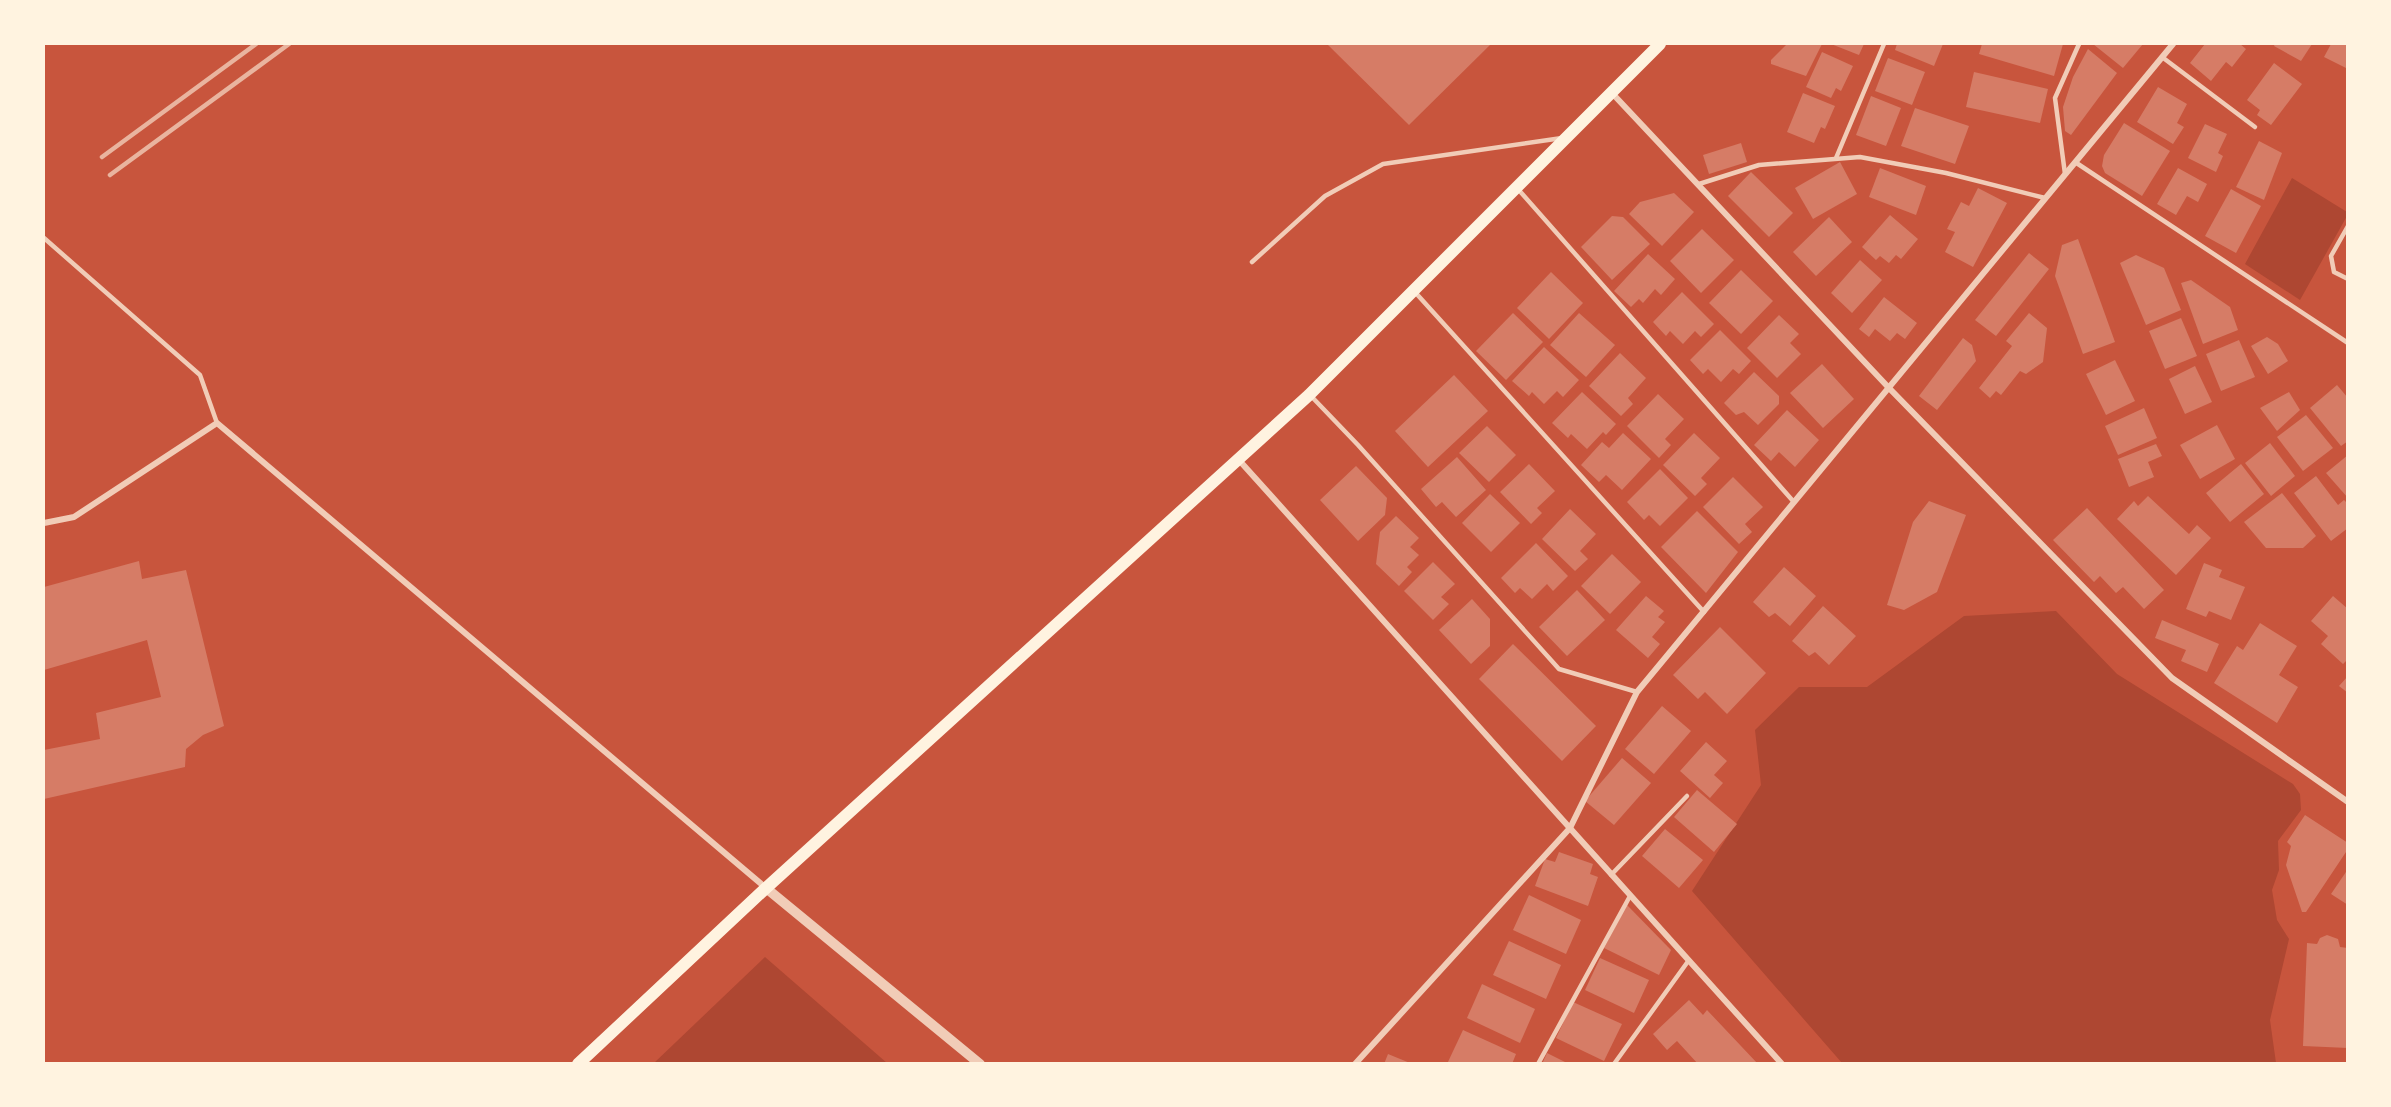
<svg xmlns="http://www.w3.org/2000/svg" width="2391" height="1107" viewBox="0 0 2391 1107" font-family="Overpass,sans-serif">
<rect width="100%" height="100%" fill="#c8553d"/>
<g fill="#ae4732">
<polygon points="2292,178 2347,212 2347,216 2300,300 2245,264"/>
<polygon points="2056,611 2117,674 2293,784 2300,794 2301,810 2278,841 2279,870 2272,890 2277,920 2289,939 2270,1020 2276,1063 1842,1063 1692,891 1761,785 1755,730 1799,687 1867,687 1964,616"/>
<polygon points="765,957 887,1063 654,1063"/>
</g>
<g fill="#d67c66">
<polygon points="1327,44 1491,44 1409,125"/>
<polygon points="1787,44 1822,44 1806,76 1771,64 1771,60"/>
<polygon points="1831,44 1864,44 1859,55"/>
<polygon points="1897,44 1943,44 1934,66 1895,50"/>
<polygon points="1982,44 2063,44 2054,76 1979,54"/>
<polygon points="2093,44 2143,44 2123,68"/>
<polygon points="2205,44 2240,44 2246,49 2232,67 2226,62 2211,81 2190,63"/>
<polygon points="2275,44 2312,44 2301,61 2274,46"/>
<polygon points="2331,44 2348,44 2348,69 2324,57"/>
<polygon points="2088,49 2117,73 2071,135 2065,131 2063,107 2073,77"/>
<polygon points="1822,52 1853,66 1841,91 1836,88 1831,98 1806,87"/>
<polygon points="1888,58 1925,72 1912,105 1875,91"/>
<polygon points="2274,63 2302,84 2271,125 2257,115 2260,110 2247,100"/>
<polygon points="1974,72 2048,89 2040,123 1966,107"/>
<polygon points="2158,87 2187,104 2177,123 2184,127 2173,144 2137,122"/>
<polygon points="1803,93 1835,106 1825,129 1821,127 1814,143 1787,132"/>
<polygon points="1871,96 1901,108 1886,146 1856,135"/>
<polygon points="1915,108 1969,126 1955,164 1901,146"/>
<polygon points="2124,123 2170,151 2142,196 2105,173 2102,166 2104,155"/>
<polygon points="2205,124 2227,134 2218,153 2223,156 2216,172 2188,158"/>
<polygon points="2259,141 2282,153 2264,200 2236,187"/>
<polygon points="1741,143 1747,162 1709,174 1703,155"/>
<polygon points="1840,162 1857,194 1813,219 1795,188"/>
<polygon points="1880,168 1926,186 1916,215 1869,197"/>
<polygon points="2178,168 2207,184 2198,202 2187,196 2176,215 2157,204"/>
<polygon points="1751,172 1793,213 1769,237 1728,196"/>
<polygon points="1978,188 2007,203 1973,267 1945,252 1955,232 1947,229 1961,202 1969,206"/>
<polygon points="2231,189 2261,206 2236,253 2205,236"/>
<polygon points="1674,193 1694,212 1662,246 1629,214 1640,202"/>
<polygon points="1890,215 1918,239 1901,259 1896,255 1889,263 1880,256 1876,260 1862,247"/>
<polygon points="1612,216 1623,217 1650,244 1612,280 1581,247"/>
<polygon points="1829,217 1852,242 1816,276 1793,252"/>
<polygon points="1702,229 1734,260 1701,293 1670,261"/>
<polygon points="2078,239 2115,342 2083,354 2055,276 2062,245"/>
<polygon points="2029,253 2049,269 1996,336 1975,320"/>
<polygon points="1648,254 1675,279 1661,295 1655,289 1643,303 1639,299 1631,307 1614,291"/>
<polygon points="2136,255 2164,268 2181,310 2146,325 2120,263"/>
<polygon points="1860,260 1882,280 1852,313 1831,293"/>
<polygon points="1741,270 1773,301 1741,334 1709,303"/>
<polygon points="1551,272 1583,303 1549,339 1517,308"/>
<polygon points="2191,280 2230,307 2238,330 2203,344 2181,283"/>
<polygon points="1682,292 1714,324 1701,337 1695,331 1683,344 1670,331 1666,336 1653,322"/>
<polygon points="1884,297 1917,323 1905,339 1897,333 1890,341 1875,329 1869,337 1859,329"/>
<polygon points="1513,313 1543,342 1506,380 1476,351"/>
<polygon points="1579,313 1615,345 1586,377 1550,345"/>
<polygon points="2029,313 2047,328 2043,362 2026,374 2020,371 2001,395 1996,391 1990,398 1979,388 2012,346 2006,341"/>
<polygon points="1779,315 1799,334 1790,343 1801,354 1777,378 1747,348"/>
<polygon points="2181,318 2197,356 2165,369 2149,331"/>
<polygon points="1720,330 1751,361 1739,374 1733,369 1721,382 1708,369 1703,374 1690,360"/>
<polygon points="2267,337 2278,344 2288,361 2268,374 2251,346"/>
<polygon points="1963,338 1972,345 1976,361 1937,410 1919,396"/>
<polygon points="2239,340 2255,377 2221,391 2206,354"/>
<polygon points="1544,347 1579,380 1563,397 1557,391 1544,404 1532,392 1529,396 1512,381"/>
<polygon points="1620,353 1646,378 1628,398 1633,404 1621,416 1589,386"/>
<polygon points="2115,360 2135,401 2106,415 2086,374"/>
<polygon points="1822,364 1854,399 1823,428 1790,393"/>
<polygon points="2195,366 2212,402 2185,414 2169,379"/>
<polygon points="1754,372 1779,396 1779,404 1758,425 1744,412 1736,415 1724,403"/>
<polygon points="1454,375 1488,411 1428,467 1395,431"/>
<polygon points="2337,385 2348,398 2348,441 2341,446 2310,408"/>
<polygon points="1582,392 1616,424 1606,435 1603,432 1587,449 1571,434 1568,438 1552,423"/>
<polygon points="2289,392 2300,410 2277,431 2260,408"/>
<polygon points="1658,394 1684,419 1665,439 1671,445 1659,458 1627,426"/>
<polygon points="2144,408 2157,438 2118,455 2105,426"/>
<polygon points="1787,410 1819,440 1795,467 1779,452 1771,461 1754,445"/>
<polygon points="2306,415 2333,448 2303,471 2277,437"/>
<polygon points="2217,425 2235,459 2200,479 2180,445"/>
<polygon points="1487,426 1516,455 1489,482 1459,453"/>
<polygon points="1623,433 1651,459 1622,490 1606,475 1599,482 1581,465 1602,442 1609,448"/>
<polygon points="1694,433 1720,458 1701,478 1707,484 1695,496 1663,465"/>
<polygon points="2270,443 2295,476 2271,496 2245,463"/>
<polygon points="2156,444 2162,456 2148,462 2154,477 2129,487 2118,459"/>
<polygon points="2348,455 2348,498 2326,473"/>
<polygon points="1457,457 1486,490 1456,517 1442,502 1436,507 1421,489"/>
<polygon points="1529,464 1555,491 1537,508 1542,513 1531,524 1500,492"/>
<polygon points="2241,464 2264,494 2230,522 2206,493"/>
<polygon points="1356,466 1387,498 1385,515 1358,541 1320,500"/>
<polygon points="1660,469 1688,498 1660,526 1649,515 1644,520 1627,502"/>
<polygon points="2316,476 2338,505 2344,500 2348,504 2348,528 2331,541 2294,493"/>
<polygon points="1733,477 1763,507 1745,524 1752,532 1739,544 1703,507"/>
<polygon points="2282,493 2316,536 2303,548 2266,548 2244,522"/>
<polygon points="1490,494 1520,523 1491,552 1462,523"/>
<polygon points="2148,496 2189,534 2197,525 2211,538 2176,575 2117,519 2134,501 2138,506"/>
<polygon points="1929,501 1966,515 1937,592 1904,610 1887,605 1913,522"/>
<polygon points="2087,508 2164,590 2144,609 2123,587 2116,593 2100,576 2094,582 2053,540"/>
<polygon points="1570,509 1596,534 1580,551 1588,559 1575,571 1542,539"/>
<polygon points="1697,511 1738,552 1706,593 1661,547"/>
<polygon points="1396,516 1419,538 1410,547 1419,555 1407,567 1412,572 1399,586 1376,564 1380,532"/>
<polygon points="1536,543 1568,576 1553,591 1547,584 1532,599 1520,588 1515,593 1501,578"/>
<polygon points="1612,554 1641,582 1610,614 1581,586"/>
<polygon points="139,561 142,579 186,570 224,726 203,735 186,749 185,767 44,799 44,750 100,739 96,713 161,697 147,640 44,670 44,587"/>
<polygon points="1433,562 1455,584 1441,597 1449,604 1433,620 1404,591"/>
<polygon points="2204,563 2222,570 2219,577 2245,587 2231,620 2209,611 2206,617 2186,609"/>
<polygon points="1784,567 1816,596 1790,626 1775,613 1769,617 1753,602"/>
<polygon points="1577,590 1605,620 1567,656 1539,627"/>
<polygon points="1646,596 1664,611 1658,617 1665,622 1652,637 1660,644 1648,658 1616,630"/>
<polygon points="2333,596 2348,609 2348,659 2343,664 2321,644 2328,636 2311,621"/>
<polygon points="1472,599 1490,619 1490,646 1471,664 1439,630"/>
<polygon points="1823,606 1856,636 1829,665 1815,652 1809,656 1792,641"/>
<polygon points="2162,620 2219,644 2207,672 2181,661 2186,650 2155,638"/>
<polygon points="2260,623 2297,646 2279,675 2298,687 2277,723 2214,683 2237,646 2243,650"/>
<polygon points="1720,627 1766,673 1727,714 1705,692 1698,699 1673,675"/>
<polygon points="1513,644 1596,726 1562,761 1479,679"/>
<polygon points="2348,676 2348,693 2339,686"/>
<polygon points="1662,706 1691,731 1654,774 1625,749"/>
<polygon points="1706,742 1727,761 1714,775 1723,783 1710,798 1680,771"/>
<polygon points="1622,758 1651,783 1614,825 1585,801"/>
<polygon points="1697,790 1737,824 1714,852 1674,817"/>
<polygon points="2305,815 2348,843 2348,849 2306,912 2302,912 2286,865 2291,846 2287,842"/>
<polygon points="1665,829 1703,860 1679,888 1642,856"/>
<polygon points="1559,852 1593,864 1590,874 1598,877 1588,906 1535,886 1545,859 1555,862"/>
<polygon points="2348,869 2348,905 2331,894"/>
<polygon points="1529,895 1581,920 1566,954 1513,930"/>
<polygon points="1627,905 1671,950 1659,975 1604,948"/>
<polygon points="2327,935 2338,939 2340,947 2348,948 2348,1048 2303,1046 2307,943 2317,944 2320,938"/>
<polygon points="1509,941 1561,965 1546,999 1493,975"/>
<polygon points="1600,958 1649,980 1634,1013 1585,990"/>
<polygon points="1482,984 1535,1009 1520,1043 1467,1018"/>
<polygon points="1689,1000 1703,1015 1707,1010 1758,1064 1698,1064 1677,1041 1667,1050 1653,1034"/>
<polygon points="1573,1002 1622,1024 1604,1061 1556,1038"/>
<polygon points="1463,1030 1516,1054 1512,1064 1447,1064"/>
<polygon points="1547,1053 1569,1064 1542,1064"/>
<polygon points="1388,1054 1410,1063 1410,1064 1384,1064"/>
</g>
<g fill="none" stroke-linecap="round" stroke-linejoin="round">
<g stroke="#f1ccb7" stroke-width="4.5">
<polyline points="2162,57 2255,127"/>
<polyline points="1836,158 1884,44"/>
<polyline points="2075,162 2348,343"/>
<polyline points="2065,174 2055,98 2079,44"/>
<polyline points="1699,184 1759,165 1860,157 1946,173 2045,198"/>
<polyline points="1517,188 1793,501"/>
<polyline points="2348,226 2331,256 2334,272 2348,279"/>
<polyline points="44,238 200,375 217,423"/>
<polyline points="1252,262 1325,196 1383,164 1562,138"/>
<polyline points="1414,291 1704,612"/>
<polyline points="1311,396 1358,445 1559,669 1637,692"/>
<polyline points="1611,875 1687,796"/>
<polyline points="1538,1064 1630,896"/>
<polyline points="1614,1064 1689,960"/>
</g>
<g stroke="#f1ccb7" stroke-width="6">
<polyline points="1611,92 1889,388 2172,678 2348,802"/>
<polyline points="1238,459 1782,1064"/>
<polyline points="44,523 74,517 217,423 766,888"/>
<polyline points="1355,1064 1570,828 1637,692 2173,44"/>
</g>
<polyline stroke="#f1ccb7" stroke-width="10" points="766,888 980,1064"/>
<polyline stroke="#fff3e0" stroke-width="12" points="578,1064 766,888 1309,395 1660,44"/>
<g stroke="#e9b49f" stroke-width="4.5">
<polyline points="102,157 256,44"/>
<polyline points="110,175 289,44"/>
</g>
</g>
<rect width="2391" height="1107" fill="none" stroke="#fff3e0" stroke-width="90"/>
</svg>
